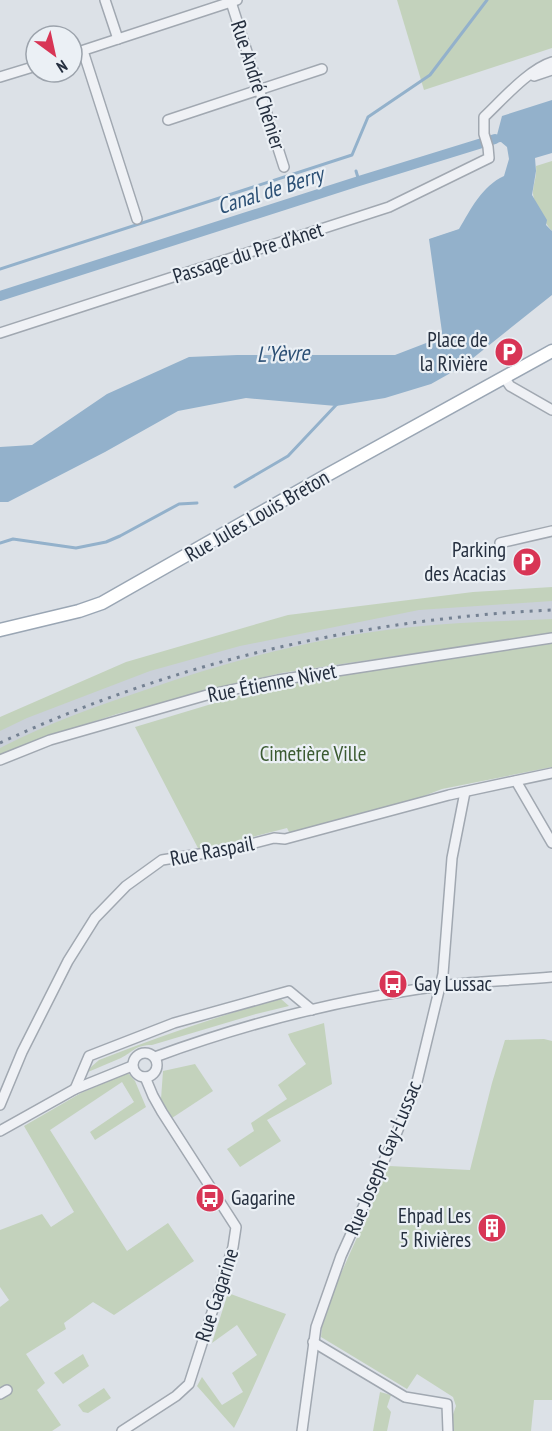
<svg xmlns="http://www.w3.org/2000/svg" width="552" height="1431" viewBox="0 0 552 1431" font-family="'PT Sans Narrow',sans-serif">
<rect width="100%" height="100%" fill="#dce1e7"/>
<polygon fill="#cad0d9" points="552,596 552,622 306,651 0,752 0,723 232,641 397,609"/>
<g fill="#c3d2bc">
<polygon points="397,0 552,0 552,48 424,90"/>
<path d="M552,161V231C545,223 532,201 533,191C534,182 537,175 536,166Z"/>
<polygon points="552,587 552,601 419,610 240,646 150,671 27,718 0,731 0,717 126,662 288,615 473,592"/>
<path d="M552,619V634L538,635L281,673L117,714L31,742L0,756V748C48,723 100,705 151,688C236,659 323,636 412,627C458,622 505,621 552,619Z"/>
<polygon points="545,642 552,642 552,767 442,789 403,804 290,834 287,828 218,846 199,850 135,727 238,696 282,689 286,685"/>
<path d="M281,999L289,1006L256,1014L152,1045C135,1045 133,1052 121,1058C110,1063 99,1067 88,1072L91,1067L99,1060C159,1037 219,1015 281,999Z"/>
<polygon points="324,1023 332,1084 267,1120 281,1141 240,1167 227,1149 254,1131 251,1123 287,1099 278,1085 306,1064 291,1041 288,1034"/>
<polygon points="544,1039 552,1041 552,1400 534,1400 531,1431 447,1431 456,1406 453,1397 417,1374 407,1389 321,1337 322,1327 338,1280 389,1166 470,1170 492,1083 505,1040"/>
<polygon points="195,1064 213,1091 172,1118 161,1099 163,1071"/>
<polygon points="128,1073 135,1081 146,1107 95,1140 90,1132 134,1102 122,1082 50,1130 127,1251 168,1223 194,1261 114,1315 93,1302 64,1323 66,1329 26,1354 45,1383 37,1390 61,1425 52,1431 0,1431 0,1307 9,1300 0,1287 0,1230 42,1214 51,1227 74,1212 24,1126 81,1093"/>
<path d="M228,1293L286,1314C268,1352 253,1391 234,1428L197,1386L202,1377L222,1405L243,1392L232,1373L257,1355L237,1325L212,1343Z"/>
<polygon points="83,1354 89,1366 63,1384 54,1373"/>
<polygon points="104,1388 111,1398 88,1413 83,1412 78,1405"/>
<polygon points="380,1392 391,1395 387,1407 391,1412 387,1431 373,1431"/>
</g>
<path fill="#93b1cb" d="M552,100V153L535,158L536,171L532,195L547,220L546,225L552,231V295L463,366L431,384L385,398L336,406L246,398L178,411L105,452L8,502H0V447L32,445L107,394L189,357L237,355H395L434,340L442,332L429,239L459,229C471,209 482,186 504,176L509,159L507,147L501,142L491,143L490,139L497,135L502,116Z"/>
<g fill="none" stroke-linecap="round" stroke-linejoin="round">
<g stroke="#93b1cb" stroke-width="3">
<polyline points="356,171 359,181"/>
<polyline points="0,269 352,155 368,117 430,75 487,0"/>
<polyline points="235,487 288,456 337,404"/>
<polyline points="0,543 13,539 76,548 106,542 120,536 179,504 197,503"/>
</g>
<polyline stroke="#93b1cb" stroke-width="10" points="0,296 359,181 495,139"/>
<g stroke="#a1a8b1" stroke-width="12">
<g id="minor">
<polyline points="105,0 118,39"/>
<polyline points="231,2 284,167"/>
<polyline points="83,51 137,219"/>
<polyline points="72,54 237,0"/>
<polyline points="534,76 552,70"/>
<polyline points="0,77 36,66"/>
<polyline points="168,120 322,69"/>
<path d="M0,333L389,207L489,158L488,147L484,134V117C502,100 529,69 552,62"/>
<polyline points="504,377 510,386 552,410"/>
<polyline points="500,543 552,531"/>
<polyline points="0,760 50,740 207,695 278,680 552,638"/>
<polyline points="516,781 552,843"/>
<circle cx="145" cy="1065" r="12"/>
<path d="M155,1057C250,1022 355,996 456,984C488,981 520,980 552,977"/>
<polyline points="75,1089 89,1056 174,1023 289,991 312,1010"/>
<polyline points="0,1105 22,1052 68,961 95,918 126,886 162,860 231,849 274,838 285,839 449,795 552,773"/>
<polyline points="0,1131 75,1089 132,1066"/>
<polyline points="313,1342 405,1397 447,1404 448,1431"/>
<polyline points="0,1394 7,1390"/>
<polyline points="122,1431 176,1396 189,1384 233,1247 236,1227 162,1112 153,1096 145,1077"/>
<polyline points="302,1431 316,1327 341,1256 397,1132 416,1086 443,974 452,858 465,792"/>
</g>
</g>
<g stroke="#9aa6b4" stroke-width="15">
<polyline id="major" points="0,630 79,611 102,603 329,474 552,351"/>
</g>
<use href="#minor" stroke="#eff1f5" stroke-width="9"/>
<use href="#major" stroke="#fff" stroke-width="12"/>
<path stroke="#748192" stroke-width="3" stroke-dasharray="3 6" stroke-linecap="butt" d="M0,743C174,662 361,619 552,610"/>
</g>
<defs>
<g id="parking-disc" transform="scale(1.5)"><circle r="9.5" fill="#d83555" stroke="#ebf0f5"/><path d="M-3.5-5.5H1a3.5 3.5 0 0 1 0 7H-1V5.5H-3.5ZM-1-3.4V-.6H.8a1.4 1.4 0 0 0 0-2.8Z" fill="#fff"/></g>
<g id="bus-disc" transform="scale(1.5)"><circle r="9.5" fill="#d83555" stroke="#ebf0f5"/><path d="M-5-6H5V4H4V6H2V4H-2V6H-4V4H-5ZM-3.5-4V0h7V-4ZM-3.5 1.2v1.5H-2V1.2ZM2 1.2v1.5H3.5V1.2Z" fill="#fff"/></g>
<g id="building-disc" transform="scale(1.5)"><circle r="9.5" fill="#d83555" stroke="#ebf0f5"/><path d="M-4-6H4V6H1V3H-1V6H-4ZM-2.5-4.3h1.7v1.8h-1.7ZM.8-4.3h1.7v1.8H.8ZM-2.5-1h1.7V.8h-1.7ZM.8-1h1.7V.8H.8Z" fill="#fff"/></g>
</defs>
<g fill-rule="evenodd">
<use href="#parking-disc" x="509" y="352"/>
<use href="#parking-disc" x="527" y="562"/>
<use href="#bus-disc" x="393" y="984"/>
<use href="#bus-disc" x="210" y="1198"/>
<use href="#building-disc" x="492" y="1228"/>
</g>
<g text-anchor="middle" stroke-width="4.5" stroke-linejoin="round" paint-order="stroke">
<g font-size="21" fill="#252f3f" stroke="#ebf0f5">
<text transform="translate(258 85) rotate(72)" y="7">Rue André Chénier</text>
<text transform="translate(248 253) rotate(-18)" y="7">Passage du Pre d’Anet</text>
<text transform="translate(257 516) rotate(-30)" y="7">Rue Jules Louis Breton</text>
<text transform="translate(272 683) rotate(-11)" y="7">Rue Étienne Nivet</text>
<text transform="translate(212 851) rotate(-11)" y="7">Rue Raspail</text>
<text transform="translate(383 1158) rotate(-67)" y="7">Rue Joseph Gay-Lussac</text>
<text transform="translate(217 1295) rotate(-72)" y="7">Rue Gagarine</text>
</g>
<g font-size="21" fill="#252f3f" stroke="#ebf0f5" text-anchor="end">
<text x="488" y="347">Place de<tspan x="488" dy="24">la Rivière</tspan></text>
<text x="506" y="557">Parking<tspan x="506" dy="24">des Acacias</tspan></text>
<text x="414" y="991" text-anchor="start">Gay Lussac</text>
<text x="231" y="1205" text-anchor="start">Gagarine</text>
<text x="471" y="1223">Ehpad Les<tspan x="471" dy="24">5 Rivières</tspan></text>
</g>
<g font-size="21" fill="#3b5b31" stroke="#ebf0f5">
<text x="313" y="761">Cimetière Ville</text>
</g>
<g font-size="22" font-style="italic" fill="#2c5075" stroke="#ebf0f5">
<text transform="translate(270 190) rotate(-18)" y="8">Canal de Berry</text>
<text transform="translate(283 353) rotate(-2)" y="8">L'Yèvre</text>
</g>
</g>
<g transform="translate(54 54) rotate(147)"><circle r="28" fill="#ebf0f5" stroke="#9ca3ac" stroke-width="1.5"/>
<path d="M0-4.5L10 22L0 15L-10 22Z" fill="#d83555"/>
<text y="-9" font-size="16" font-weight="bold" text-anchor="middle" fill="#252f3f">N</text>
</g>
</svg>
